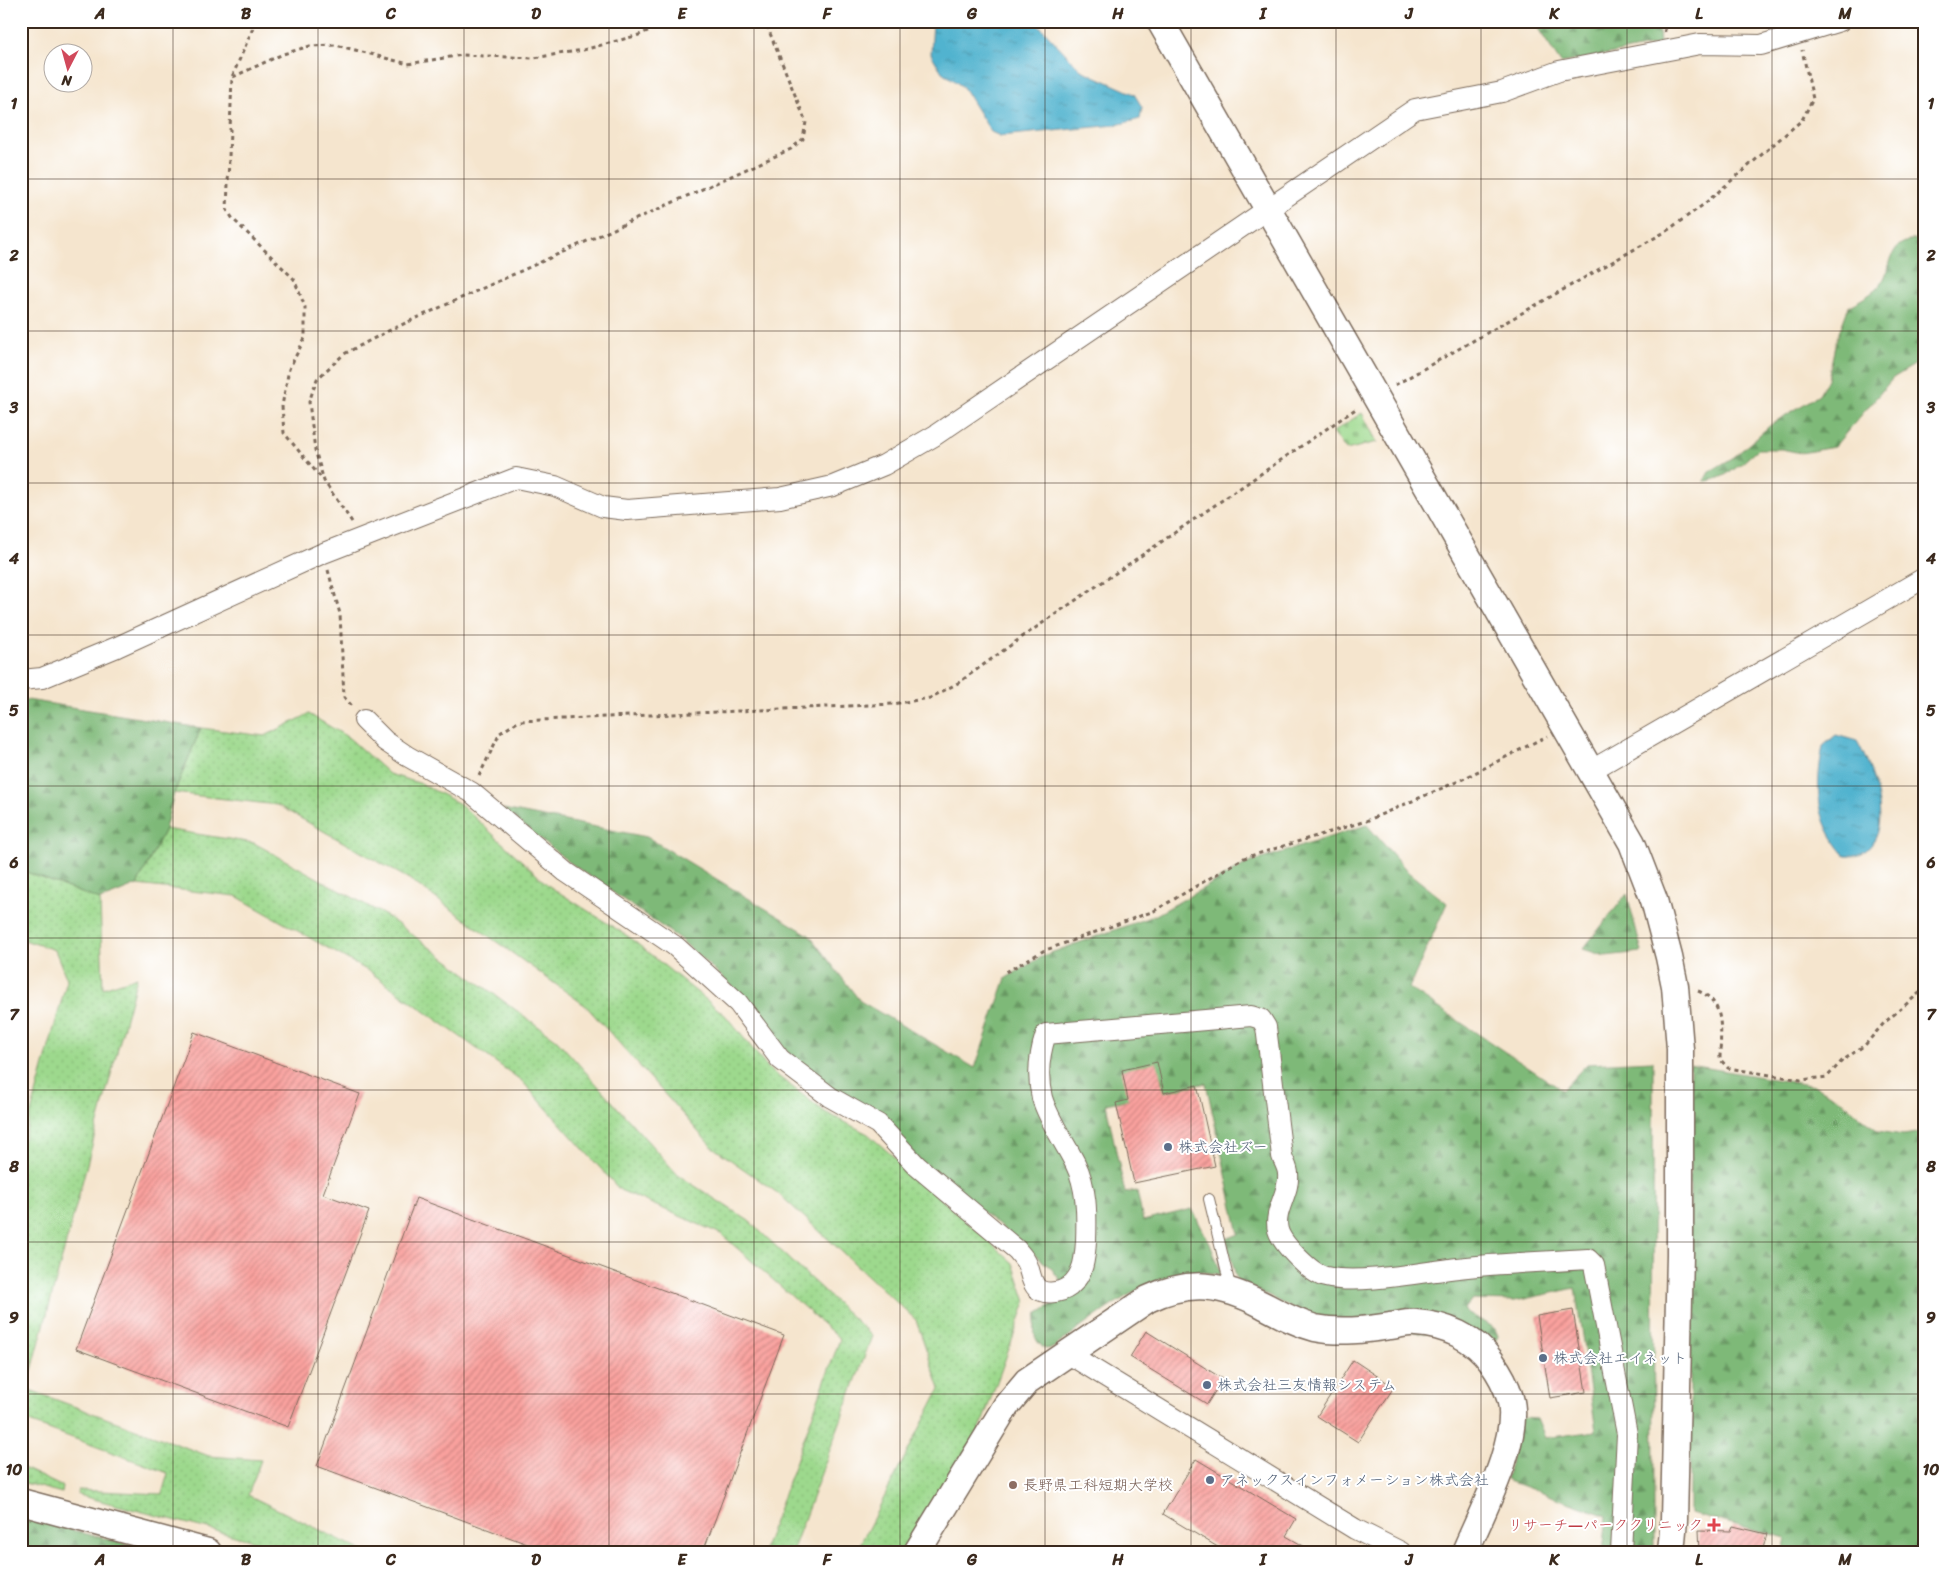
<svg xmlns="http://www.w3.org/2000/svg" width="1945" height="1573" viewBox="0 0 1945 1573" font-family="Sriracha,'Klee One',sans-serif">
<defs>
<pattern id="grass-dots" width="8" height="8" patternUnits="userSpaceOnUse" patternTransform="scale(1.25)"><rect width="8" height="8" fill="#9dd98d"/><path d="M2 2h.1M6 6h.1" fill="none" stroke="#88ba79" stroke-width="1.8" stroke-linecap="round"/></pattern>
<pattern id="forest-firs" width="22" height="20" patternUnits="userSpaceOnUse" patternTransform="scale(1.25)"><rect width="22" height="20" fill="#7eb978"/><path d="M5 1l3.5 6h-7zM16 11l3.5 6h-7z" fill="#689762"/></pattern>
<pattern id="cemetery-stones" width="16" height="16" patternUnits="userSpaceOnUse" patternTransform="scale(1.25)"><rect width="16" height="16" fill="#9dd98d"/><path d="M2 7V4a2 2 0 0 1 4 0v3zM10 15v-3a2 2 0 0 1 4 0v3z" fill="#88ba79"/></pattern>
<pattern id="water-ripples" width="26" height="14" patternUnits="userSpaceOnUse" patternTransform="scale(1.25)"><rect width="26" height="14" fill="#51b3cf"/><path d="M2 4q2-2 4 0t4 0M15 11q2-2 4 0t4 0" fill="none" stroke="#4492a7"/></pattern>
<pattern id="building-hatch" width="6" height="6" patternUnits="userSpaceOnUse" patternTransform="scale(1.25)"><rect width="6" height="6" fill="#faa19e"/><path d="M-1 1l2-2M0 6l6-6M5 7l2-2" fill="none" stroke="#cc8380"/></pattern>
</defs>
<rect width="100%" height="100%" fill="#fff"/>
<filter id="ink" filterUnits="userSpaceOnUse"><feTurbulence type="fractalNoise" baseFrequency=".02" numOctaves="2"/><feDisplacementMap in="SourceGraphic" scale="10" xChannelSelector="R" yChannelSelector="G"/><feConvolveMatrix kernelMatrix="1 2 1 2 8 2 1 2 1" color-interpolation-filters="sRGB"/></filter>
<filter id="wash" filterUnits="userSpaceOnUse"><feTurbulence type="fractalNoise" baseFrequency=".0096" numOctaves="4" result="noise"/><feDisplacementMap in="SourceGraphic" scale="20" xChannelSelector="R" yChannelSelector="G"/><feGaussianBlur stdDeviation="1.12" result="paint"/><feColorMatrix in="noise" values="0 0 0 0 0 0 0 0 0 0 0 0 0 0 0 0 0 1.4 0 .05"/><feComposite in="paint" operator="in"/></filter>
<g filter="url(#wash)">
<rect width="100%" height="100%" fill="#f5e5ce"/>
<g fill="url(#grass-dots)" stroke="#6c8256">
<polygon points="309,714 349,738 389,774 422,784 460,804 549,886 629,937 725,1015 770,1070 825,1112 868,1134 1013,1263 1026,1302 978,1434 905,1552 856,1552 940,1389 916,1320 779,1194 711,1146 586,1006 409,879 277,805 174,793 201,728 265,736"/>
<polygon points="165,829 254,843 388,917 557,1040 678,1175 749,1221 872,1336 792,1552 763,1552 840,1339 721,1234 620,1190 522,1081 370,972 236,896 137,885"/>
<polygon points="21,870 100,900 103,988 137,977 27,1389 209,1456 261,1460 248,1495 365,1552 296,1552 78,1495 78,1490 162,1494 168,1473 21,1419 21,1150 67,980 55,950 21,939"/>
<polygon points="21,1467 63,1487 62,1493 21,1482"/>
</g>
<g fill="url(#forest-firs)" stroke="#5c724b">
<polygon points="1533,21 1658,21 1660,44 1561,63"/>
<path d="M1917,239L1924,241V359L1893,378L1834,447L1801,453L1781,449H1758C1743,462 1725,481 1704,481L1709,472L1734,457L1773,423L1819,395L1828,379L1836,341L1849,306C1860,300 1873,294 1881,284C1895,262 1886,243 1917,239Z"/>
<polygon points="21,699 201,728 174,793 165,829 137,885 100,900 21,870"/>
<path d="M503,809L647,837L809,935L860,1001L975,1068L1006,978L1045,955L1156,915L1246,864L1367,825L1409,873L1447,903L1409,988L1562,1090L1587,1064L1653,1061L1654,1552H1603L1607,1516L1506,1480L1520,1418L1537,1419L1545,1438L1596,1431L1575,1288L1515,1301L1472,1300L1464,1310L1495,1329L1498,1336L1496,1340L1492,1341L1315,1320L1237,1280L1226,1239L1239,1234L1206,1083L1106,1104L1125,1193L1137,1191L1143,1221L1192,1209L1210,1244L1222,1275C1211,1273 1199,1271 1187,1272C1141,1279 1090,1321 1053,1348L1045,1349C1031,1338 1034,1330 1037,1314L1070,1293L1051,1268L788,1053L745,998L680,939L569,862Z"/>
<polygon points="1627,894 1642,952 1605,956 1583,949"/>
<polygon points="1690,1065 1815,1086 1839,1099 1878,1131 1903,1135 1924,1132 1924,1552 1783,1552 1786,1538 1690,1513"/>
<polygon points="21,1517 157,1552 21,1552"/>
</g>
<polygon fill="url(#cemetery-stones)" stroke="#6c8256" points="1362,413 1377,442 1346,450 1333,432"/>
<g fill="url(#water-ripples)" stroke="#466e76">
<polygon points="933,21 1035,21 1081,70 1134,94 1142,107 1140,119 1116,125 1000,136 991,132 963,87 942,72 931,54"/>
<path d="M1836,735L1857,741C1871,766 1891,819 1872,844C1864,854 1858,856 1845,855C1815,821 1815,788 1823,746Z"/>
</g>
<g id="blocks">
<g fill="url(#building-hatch)">
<polygon points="194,1032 360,1094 323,1194 369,1211 288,1427 76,1349"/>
<polygon points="1157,1062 1164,1093 1197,1085 1215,1166 1134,1183 1116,1103 1128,1100 1122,1070"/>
<polygon points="416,1198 784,1335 703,1552 549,1552 317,1466"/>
<polygon points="1573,1310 1586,1392 1550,1398 1537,1316"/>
<polygon points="1146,1331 1223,1379 1207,1404 1130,1357"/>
<polygon points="1353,1360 1394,1387 1358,1442 1317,1416"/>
<polygon points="1196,1459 1296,1519 1286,1536 1314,1552 1226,1552 1163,1514"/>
<polygon points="1733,1526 1767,1534 1762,1552 1700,1552 1699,1530 1731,1531"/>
</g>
</g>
</g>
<g filter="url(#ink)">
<use href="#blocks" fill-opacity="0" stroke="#7c6b5c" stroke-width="1"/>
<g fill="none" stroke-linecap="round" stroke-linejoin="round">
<g stroke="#7c6b5c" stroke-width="12">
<polyline id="service" points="1209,1199 1231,1290"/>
</g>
<g stroke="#7c6b5c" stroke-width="22">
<g id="minor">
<polyline points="21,680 42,678 117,647 321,554 516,478 555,486 603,507 627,510 780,498 833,486 884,465 934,436 1415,109 1502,92 1559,71 1700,44 1761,45 1840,21"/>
<path d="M364,720L385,741L407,756L471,792L566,872L675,946L738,1003L780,1059L830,1097L878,1124L917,1166L1017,1250C1020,1254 1024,1258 1026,1262C1030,1269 1030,1277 1034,1284C1040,1297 1061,1293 1070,1286C1084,1274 1085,1257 1086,1241C1087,1214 1087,1187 1075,1163C1064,1141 1049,1121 1042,1098C1037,1077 1039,1055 1046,1034L1251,1016L1261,1019L1266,1027L1282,1156C1284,1162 1288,1168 1288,1174C1290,1193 1273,1211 1278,1230C1282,1244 1311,1274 1326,1277C1358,1285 1423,1272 1458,1268C1501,1263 1544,1262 1588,1259L1594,1265L1627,1434L1621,1552"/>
<polyline points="1590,771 1924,578"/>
<polyline points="1067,1353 1355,1529 1401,1552"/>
</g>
</g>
<g stroke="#7c6b5c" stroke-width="29">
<g id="tertiary">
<polyline points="1160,21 1632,843 1654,900 1669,957 1675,986 1680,1049 1680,1254 1674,1520 1671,1552"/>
<polyline points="21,1502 208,1552"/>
<path d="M917,1552L1006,1406L1027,1381L1148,1299C1191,1279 1222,1284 1263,1305C1280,1314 1296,1323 1315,1328C1340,1333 1365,1330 1390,1326C1398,1325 1408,1322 1416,1323C1445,1325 1474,1337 1491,1361C1499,1372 1506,1384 1510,1398C1522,1437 1481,1514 1465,1552"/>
</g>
</g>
<g stroke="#7c6b5c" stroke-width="3" stroke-dasharray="4 4" stroke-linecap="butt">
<polyline points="256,21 232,77 227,210 233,219 294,279 305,307 305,338 289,369 282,406 284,433 322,479"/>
<polyline points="1663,21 1665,32"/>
<polyline points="233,77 283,54 310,46 336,45 408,64 462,55 534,58 583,50 639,35 669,21"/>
<polyline points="1395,385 1665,232 1703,205 1802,120 1813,99 1802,50"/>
<polyline points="352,522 324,481 315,450 309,402 317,379 344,354 388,331 791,149 803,139 806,122 765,21"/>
<polyline points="328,570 340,614 344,697 352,706"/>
<polyline points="479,776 500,733 519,721 893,704 930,698 958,683 1025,635 1357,408"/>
<polyline points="1006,972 1043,951 1154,911 1244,858 1366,821 1461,780 1547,736"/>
<path d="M1698,991C1727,1002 1720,1033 1720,1059L1728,1068L1801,1080L1827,1077L1842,1061L1865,1045L1884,1023L1924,989"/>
</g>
<use href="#service" stroke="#fff" stroke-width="10"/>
<use href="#minor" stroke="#fff" stroke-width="20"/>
<use href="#tertiary" stroke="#fff" stroke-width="26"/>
</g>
</g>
<path fill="none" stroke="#3b2a1e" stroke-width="1" stroke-opacity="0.55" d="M173,21V1552M318,21V1552M464,21V1552M609,21V1552M754,21V1552M900,21V1552M1045,21V1552M1191,21V1552M1336,21V1552M1481,21V1552M1627,21V1552M1772,21V1552M21,179H1924M21,331H1924M21,483H1924M21,635H1924M21,786H1924M21,938H1924M21,1090H1924M21,1242H1924M21,1394H1924"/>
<g fill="#5c6f8a" stroke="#fff" stroke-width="2">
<circle cx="1168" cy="1147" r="5"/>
<circle cx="1543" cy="1358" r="5"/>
<circle cx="1207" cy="1385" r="5"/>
<circle cx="1210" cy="1480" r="5"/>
</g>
<circle fill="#8d6e63" stroke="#fff" stroke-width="2" cx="1013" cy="1485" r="5"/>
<path fill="#e0444e" stroke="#fff" stroke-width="2" d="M1711.5 1517.5h5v5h5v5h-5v5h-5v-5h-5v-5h5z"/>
<g text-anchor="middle" stroke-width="4" stroke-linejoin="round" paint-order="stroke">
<g font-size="15" fill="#4e5e75" stroke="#fff" text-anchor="start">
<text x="1178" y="1152">株式会社ズー</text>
<text x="1553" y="1363">株式会社エイネット</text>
<text x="1217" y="1390">株式会社三友情報システム</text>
<text x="1220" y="1485">アネックスインフォメーション株式会社</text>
</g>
<g font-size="15" fill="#785e54" stroke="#fff" text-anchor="start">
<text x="1023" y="1490">長野県工科短期大学校</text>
</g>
<g font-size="15" fill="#be3a42" stroke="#fff" text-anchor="end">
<text x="1703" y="1530">リサーチ―パーククリニック</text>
</g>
</g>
<rect width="1945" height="1573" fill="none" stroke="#fff" stroke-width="55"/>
<g transform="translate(68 68) rotate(186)"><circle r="24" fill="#ffffff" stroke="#b1aaa5"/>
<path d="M0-4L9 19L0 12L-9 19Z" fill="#d1495b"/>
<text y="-8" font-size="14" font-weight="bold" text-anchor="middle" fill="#3b2a1e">N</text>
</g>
<rect x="28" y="28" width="1890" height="1518" fill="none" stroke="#3b2a1e" stroke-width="2"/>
<g font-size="16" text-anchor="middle" font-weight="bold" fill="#3b2a1e">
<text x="100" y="19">A</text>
<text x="246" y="19">B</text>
<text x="391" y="19">C</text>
<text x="536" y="19">D</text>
<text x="682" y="19">E</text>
<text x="827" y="19">F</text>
<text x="972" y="19">G</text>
<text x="1118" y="19">H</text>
<text x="1263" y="19">I</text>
<text x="1409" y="19">J</text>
<text x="1554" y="19">K</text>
<text x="1699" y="19">L</text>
<text x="1845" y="19">M</text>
<text x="14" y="109">1</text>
<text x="1931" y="109">1</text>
<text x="14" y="261">2</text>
<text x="1931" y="261">2</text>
<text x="14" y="413">3</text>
<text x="1931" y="413">3</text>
<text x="14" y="564">4</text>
<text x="1931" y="564">4</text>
<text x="14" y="716">5</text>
<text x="1931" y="716">5</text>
<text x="14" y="868">6</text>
<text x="1931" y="868">6</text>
<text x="14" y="1020">7</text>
<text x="1931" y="1020">7</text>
<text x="14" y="1172">8</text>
<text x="1931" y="1172">8</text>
<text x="14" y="1323">9</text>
<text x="1931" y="1323">9</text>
<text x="14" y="1475">10</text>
<text x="1931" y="1475">10</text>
<text x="100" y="1565">A</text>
<text x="246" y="1565">B</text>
<text x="391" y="1565">C</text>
<text x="536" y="1565">D</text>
<text x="682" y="1565">E</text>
<text x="827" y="1565">F</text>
<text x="972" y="1565">G</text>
<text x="1118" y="1565">H</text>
<text x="1263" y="1565">I</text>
<text x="1409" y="1565">J</text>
<text x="1554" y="1565">K</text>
<text x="1699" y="1565">L</text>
<text x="1845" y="1565">M</text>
</g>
</svg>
